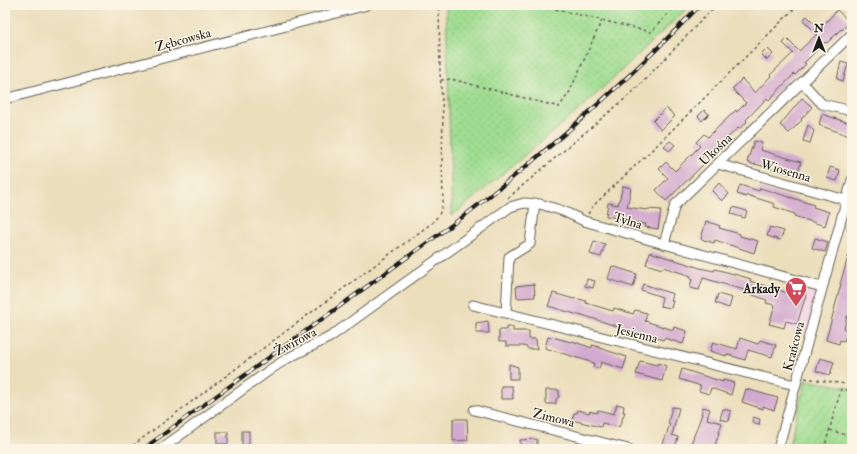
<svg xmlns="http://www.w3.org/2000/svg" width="857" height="454" viewBox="0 0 857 454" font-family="'IM FELL Double Pica',serif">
<defs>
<pattern id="grass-dots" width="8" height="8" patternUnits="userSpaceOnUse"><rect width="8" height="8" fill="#9fdd91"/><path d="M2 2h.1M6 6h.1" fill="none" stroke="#88bd7c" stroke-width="1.8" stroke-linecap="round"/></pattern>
<pattern id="garden-furrows" width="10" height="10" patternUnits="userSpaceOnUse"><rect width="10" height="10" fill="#9fdd91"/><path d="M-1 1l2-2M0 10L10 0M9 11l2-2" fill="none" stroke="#88bd7c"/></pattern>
</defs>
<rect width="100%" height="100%" fill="#fcf5e5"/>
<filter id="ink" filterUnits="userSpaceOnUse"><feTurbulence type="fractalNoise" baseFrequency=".025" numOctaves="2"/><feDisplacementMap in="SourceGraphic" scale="8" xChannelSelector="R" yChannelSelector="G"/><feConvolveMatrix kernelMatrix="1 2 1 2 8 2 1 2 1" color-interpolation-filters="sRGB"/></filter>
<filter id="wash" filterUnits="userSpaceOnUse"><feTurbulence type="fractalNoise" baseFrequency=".012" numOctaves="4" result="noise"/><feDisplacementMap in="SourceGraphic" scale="16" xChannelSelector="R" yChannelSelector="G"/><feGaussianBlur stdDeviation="0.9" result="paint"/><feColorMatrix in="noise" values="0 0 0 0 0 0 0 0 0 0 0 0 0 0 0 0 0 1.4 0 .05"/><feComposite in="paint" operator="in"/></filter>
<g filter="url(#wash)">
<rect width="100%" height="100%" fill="#ebdebb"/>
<polygon fill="#f0d0e4" points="793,280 821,288 808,335 784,329 793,292 790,290"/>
<g fill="url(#grass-dots)" stroke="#5e7c56">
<polygon points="446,5 691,5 578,111 452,216"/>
<polygon points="852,195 852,230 842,227"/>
</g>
<polygon fill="url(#garden-furrows)" stroke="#5e7c56" points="806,380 852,388 852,449 788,449"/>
<g id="blocks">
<g fill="#d3aacf">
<polygon points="837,10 850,22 842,30 841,29 827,43 825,42 804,63 806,64 795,75 794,74 769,100 767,98 746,120 747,122 739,129 738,128 712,152 709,150 699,160 704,164 666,201 656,190 668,178 659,169 666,162 675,171 700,146 696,142 704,134 708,137 736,110 737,112 746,103 732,89 742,79 755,93 771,76 770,75 793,53 783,43 787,39 799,51 817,34 803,20 807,16 820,29"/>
<polygon points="767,48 773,54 767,60 761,54"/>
<polygon points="841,62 848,64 843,81 837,79"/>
<polygon points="802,98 812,107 801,119 802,120 789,133 780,125"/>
<polygon points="666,108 675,116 661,130 653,121"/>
<polygon points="704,110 709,114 702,121 698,116"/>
<polygon points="822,114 852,124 852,137 819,125"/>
<polygon points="808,125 814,131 810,143 803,141"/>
<polygon points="670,141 675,145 669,151 664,146"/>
<polygon points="754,141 762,143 760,150 801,162 797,176 755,164 755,165 747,162"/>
<polygon points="830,167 840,170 837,181 827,178"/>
<polygon points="719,183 729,194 722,201 712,191"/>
<polygon points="740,185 759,191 760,188 799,200 814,205 813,207 829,212 825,226 794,216 795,214 774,207 775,204 747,195 746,197 737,194"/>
<polygon points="623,186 631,188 627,207 647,210 648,209 661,210 658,229 645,227 646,224 627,221 628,220 606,216 608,203 618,205"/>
<polygon points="733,207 747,211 745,218 731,214"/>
<polygon points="706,221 720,226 719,228 740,234 740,236 758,241 754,253 715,240 714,243 701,239"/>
<polygon points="770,227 784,231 780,240 767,236"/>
<polygon points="815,238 828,242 825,252 812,248"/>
<polygon points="594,241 605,244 601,257 590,254"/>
<polygon points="850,250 852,250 852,306 849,317 847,316 844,329 848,330 844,341 840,340 839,344 826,340 841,284 840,284"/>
<polygon points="650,252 700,268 714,271 715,269 734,274 751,279 750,281 794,295 796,291 806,295 797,324 786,321 784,328 769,324 775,305 766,303 767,300 750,294 751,292 703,278 699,290 690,288 692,279 690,279 691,276 663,267 662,269 646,264"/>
<polygon points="612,266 637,274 633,287 608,279"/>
<polygon points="587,279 595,281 593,288 585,286"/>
<polygon points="534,284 535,297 517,298 516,286"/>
<polygon points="643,284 673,294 671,301 673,301 671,308 660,306 662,297 641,290"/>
<polygon points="553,293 574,299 575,298 586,301 586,303 613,311 614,308 633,314 635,310 647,313 645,321 673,330 674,327 687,331 683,344 664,338 663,340 641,333 641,334 582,315 582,316 548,306"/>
<polygon points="718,294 732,298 729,308 715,303"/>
<polygon points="488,321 489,333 476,333 476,323"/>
<polygon points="506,327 513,327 513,331 529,331 529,339 536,339 537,349 528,349 527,347 523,346 506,346 506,342 499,342 499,330 506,330"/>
<polygon points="548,337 552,338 552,337 571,342 572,341 592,348 592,345 599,347 599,348 627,357 623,369 601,362 599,369 593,367 594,363 588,361 545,348"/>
<polygon points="740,338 758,344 760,340 776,345 772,357 748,350 745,360 726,354 726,356 710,351 713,342 737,349"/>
<polygon points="820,358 834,362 830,375 816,371"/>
<polygon points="640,361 657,365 658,363 666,366 662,381 636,374"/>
<polygon points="509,364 518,367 518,379 509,379"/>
<polygon points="682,369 723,382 723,380 734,383 731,395 711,388 709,394 699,391 701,386 679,379"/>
<polygon points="501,386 512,386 513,399 501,399"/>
<polygon points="746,389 778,398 774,410 763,406 763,409 742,402"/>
<polygon points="546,390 559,390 559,397 556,399 556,404 546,404"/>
<polygon points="617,404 624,406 623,412 625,412 619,427 602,423 601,427 572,420 574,413 577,413 578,410 589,413 590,411 597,413 598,410 614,414"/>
<polygon points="672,407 679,408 672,435 678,437 675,448 663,444 670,424 668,424"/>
<polygon points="703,407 710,409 707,419 722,423 714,449 689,449 702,414 701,414"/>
<polygon points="723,409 731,411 729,421 720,419"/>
<polygon points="753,417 760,419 759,425 752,423"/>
<polygon points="453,419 467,419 468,440 453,441"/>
<rect x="242" y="431" width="7" height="14"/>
<rect x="217" y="432" width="11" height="12"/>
<polygon points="537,439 537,449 521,449 520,440"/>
</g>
</g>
</g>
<g filter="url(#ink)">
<use href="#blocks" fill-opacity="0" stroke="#646054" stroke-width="1"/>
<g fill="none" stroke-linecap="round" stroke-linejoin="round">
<g stroke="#646054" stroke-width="11">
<g id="street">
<polyline points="802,82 822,104 852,111"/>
<polyline points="5,99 367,5"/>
<polyline points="718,164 846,200"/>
<polyline points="664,244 675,205 852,34"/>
<polyline points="473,305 795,385"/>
<polyline points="506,313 509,257 530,244 535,203"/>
<polyline points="474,410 628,449"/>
<polyline points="161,449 271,369 288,358 330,337 510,207 524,203 540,204 563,211 584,221 664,244 822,287"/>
<polyline points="778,449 852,180"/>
</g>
</g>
<g stroke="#646054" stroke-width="1.5" stroke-dasharray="3 3" stroke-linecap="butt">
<polyline points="538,5 651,32 676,5"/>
<polyline points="441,80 451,79 559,107 569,93 602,20"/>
<polyline points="508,198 634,91 716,5"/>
<polyline points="588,214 593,206 659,143 798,5"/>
<polyline points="847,229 852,226"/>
<polyline points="805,378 852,385"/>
<polyline points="830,430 852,437"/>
<path d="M128,449C229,374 330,298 432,223L439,215L443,203L442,159L443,116L440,72L439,5"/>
<polyline points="824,449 841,389 852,391"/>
</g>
<use href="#street" stroke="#fff" stroke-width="9"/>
<g stroke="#1c1c1c" stroke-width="4">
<path id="rail" d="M143,449L464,216C549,150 626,83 700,5"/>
</g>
<use href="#rail" stroke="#fcf5e5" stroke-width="2.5" stroke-dasharray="8" stroke-linecap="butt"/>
</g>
</g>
<defs>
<g id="supermarket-pin" transform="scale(1.15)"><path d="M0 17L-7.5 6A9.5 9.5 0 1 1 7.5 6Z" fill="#d1495b" stroke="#fcf5e5"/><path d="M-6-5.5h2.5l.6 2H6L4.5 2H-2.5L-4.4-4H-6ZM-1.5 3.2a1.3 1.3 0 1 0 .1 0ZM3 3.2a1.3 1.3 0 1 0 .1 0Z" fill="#fff"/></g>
</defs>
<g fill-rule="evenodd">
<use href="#supermarket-pin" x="796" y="288"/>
</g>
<g text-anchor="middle" stroke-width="3" stroke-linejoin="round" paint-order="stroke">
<g font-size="13" fill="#1c1c1c" stroke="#fcf5e5">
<text transform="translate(183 39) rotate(-15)" y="5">Zębcowska</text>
<text transform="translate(715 149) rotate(-44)" y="5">Ukośna</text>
<text transform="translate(786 170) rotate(16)" y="5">Wiosenna</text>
<text transform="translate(628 220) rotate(17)" y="5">Tylna</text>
<text transform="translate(637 333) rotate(14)" y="5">Jesienna</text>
<text transform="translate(295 341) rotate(-28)" y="5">Żwirowa</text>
<text transform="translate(793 346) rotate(-75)" y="5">Krańcowa</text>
<text transform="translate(554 417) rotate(14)" y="5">Zimowa</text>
</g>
<g font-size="13" font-weight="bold" fill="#1c1c1c" stroke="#fcf5e5" text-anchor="end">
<text x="780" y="293">Arkady</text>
</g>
</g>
<rect width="857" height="454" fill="none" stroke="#fcf5e5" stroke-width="20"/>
<g transform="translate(819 38)" stroke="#fcf5e5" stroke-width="3" paint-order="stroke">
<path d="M0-3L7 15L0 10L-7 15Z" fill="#1c1c1c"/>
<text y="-6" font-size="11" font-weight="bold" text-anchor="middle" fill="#1c1c1c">N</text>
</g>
</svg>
